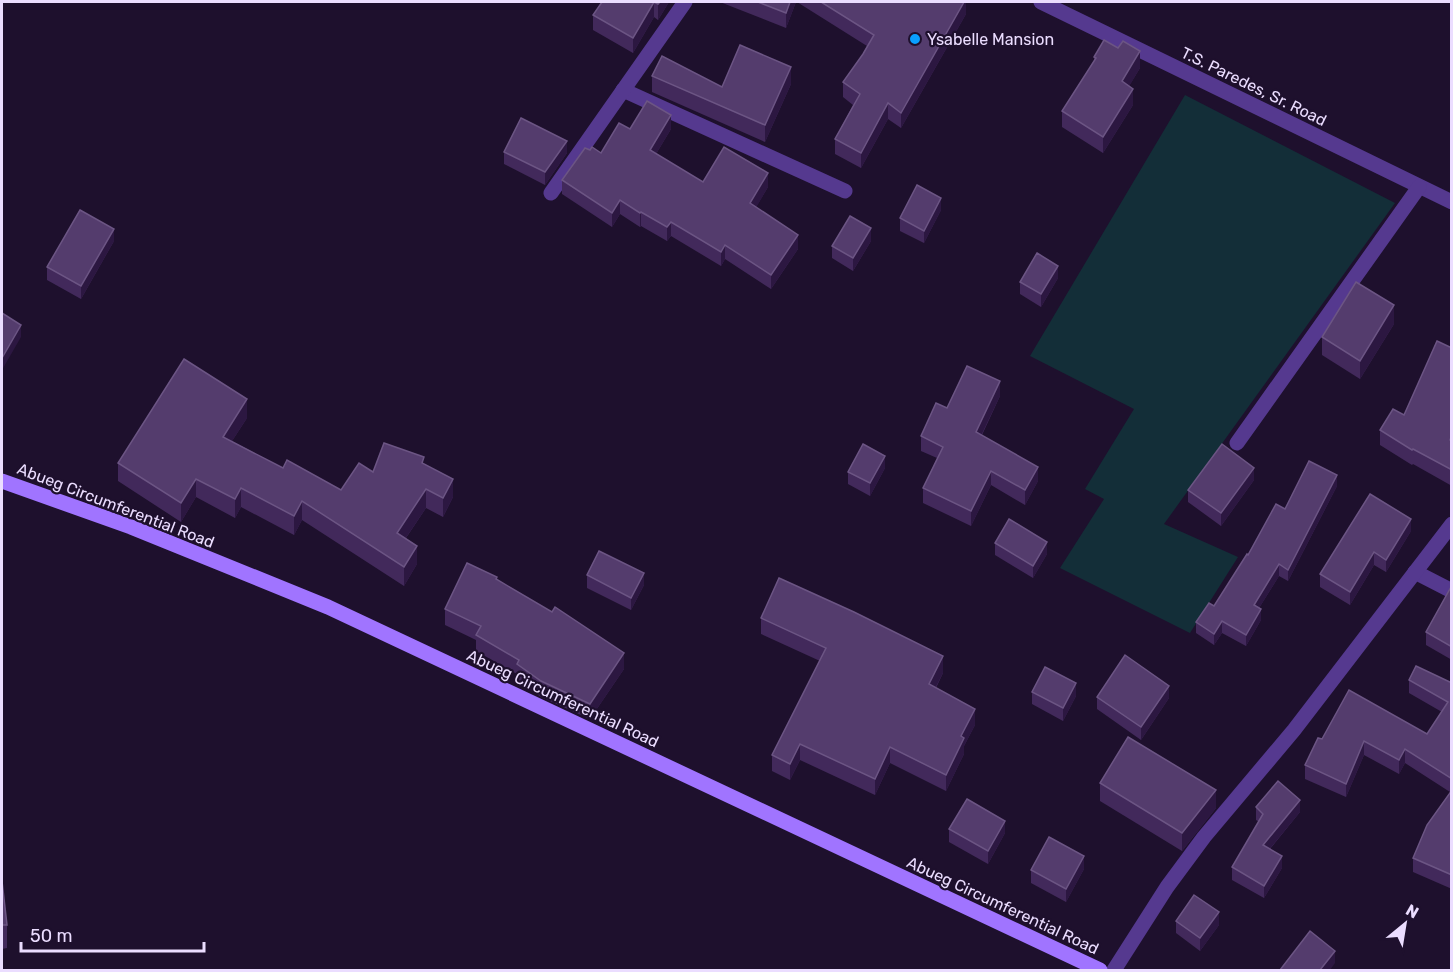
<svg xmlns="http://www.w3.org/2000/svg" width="1453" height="972" viewBox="0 0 1453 972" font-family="Rubik,sans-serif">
<rect width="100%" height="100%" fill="#1e102d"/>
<polygon fill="#132e38" points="1185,95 1395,203 1164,524 1238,557 1190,633 1060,568 1104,499 1085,489 1134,409 1030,356"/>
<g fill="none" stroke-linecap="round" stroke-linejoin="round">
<g stroke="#55398f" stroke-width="15">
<polyline points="1041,2 1452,202"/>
<polyline points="623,90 845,191"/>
<polyline points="551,193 685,2"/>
<polyline points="1237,443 1419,187"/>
<polyline points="1415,572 1452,591"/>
<polyline points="1114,970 1167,887 1204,837 1294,730 1452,524"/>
</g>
<polyline stroke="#a074ff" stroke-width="15" points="2,481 131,527 328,607 1100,970"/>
</g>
<g fill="#42295b">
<polygon points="602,2 669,2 658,20 654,17 633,53 593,30 593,15"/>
<polygon points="720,2 796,2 786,28"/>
<polygon points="797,2 966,2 966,14 901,128 888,119 861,168 835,154 835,139 853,105 843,97 843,82 863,54 867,46"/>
<polygon points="1094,57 1140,68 1129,86 1133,105 1103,153 1062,127 1062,111 1094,61"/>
<polygon points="652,76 722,87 791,84 765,142 652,92"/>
<polygon points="630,129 671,129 656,154 703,182 768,187 756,207 798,249 771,289 725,259 721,266 671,236 667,241 641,226 640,227 620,214 612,227 562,194 562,180 590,150 601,153"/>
<polygon points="504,152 567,153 545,185 504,164"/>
<polygon points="941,210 924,243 900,231 900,218"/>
<polygon points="114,241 81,299 47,280 47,267"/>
<polygon points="871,241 853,271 832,258 832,246"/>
<polygon points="1058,278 1041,307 1020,294 1020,282"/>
<polygon points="1394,324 1360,379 1322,355 1322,337"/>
<polygon points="1452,348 1452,486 1413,464 1412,465 1380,445 1380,430 1404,415"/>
<polygon points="1000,396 982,435 1038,481 1025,505 991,485 971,526 923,503 923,488 937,458 921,451 921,436 947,408"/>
<polygon points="247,418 232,441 283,468 341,490 373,472 424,464 453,497 443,517 426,508 406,538 417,564 404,586 302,520 294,535 241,507 235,518 196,497 181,522 118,481 118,463"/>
<polygon points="885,468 870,496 848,484 848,472"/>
<polygon points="1254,480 1221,526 1188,502 1188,490"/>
<polygon points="1337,486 1288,581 1279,576 1259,608 1261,620 1246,646 1222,633 1214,645 1196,633 1196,622 1214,606 1285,509"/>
<polygon points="1411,531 1386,572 1374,565 1350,605 1320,587 1320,574"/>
<polygon points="995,543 1047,554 1033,578 995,555"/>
<polygon points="587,575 644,585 631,610 587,588"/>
<polygon points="497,580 624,669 590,719 541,697 517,680 517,674 476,651 476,640 445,625 445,609"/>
<polygon points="1451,587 1452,660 1426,645 1426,632"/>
<polygon points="761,618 943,673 936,688 975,725 964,746 964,754 946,791 890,763 875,795 800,760 790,780 772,771 772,755 820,661 761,634"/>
<polygon points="1409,680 1452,683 1452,889 1413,872 1413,858 1450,792 1405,763 1399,774 1364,755 1346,797 1305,779 1305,765 1322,739 1427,734 1442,712 1409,693"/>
<polygon points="1032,692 1076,696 1063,721 1032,704"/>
<polygon points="1097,697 1169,698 1141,740 1097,709"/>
<polygon points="1100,783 1216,808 1182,851 1100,801"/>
<polygon points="1256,807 1300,812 1270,849 1282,868 1264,898 1232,880 1232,867 1259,822 1256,820"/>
<polygon points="949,829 1005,833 988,864 949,842"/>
<polygon points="1084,869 1066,902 1031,883 1031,870"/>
<polygon points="2,881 7,925 7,948 2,949"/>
<polygon points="1176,921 1219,925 1200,951 1176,933"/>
</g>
<g fill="#2c1741">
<polygon points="654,2 654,17 633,53 633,38"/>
<polygon points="660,2 669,2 658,20 658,4"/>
<polygon points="790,2 796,2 786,28 786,13"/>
<polygon points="964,2 966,2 966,14 901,128 901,113"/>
<polygon points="1140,51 1140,68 1122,98 1122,81"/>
<polygon points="791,67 791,84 765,142 765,125"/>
<polygon points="1133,89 1133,105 1103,153 1103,137"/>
<polygon points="888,103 888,119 861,168 861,153"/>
<polygon points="671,115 671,129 650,164 650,150"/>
<polygon points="567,141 567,153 545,185 545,172"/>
<polygon points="768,173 768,187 750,218 750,203"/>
<polygon points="941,198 941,210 924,243 924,231"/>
<polygon points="620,200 620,214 612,227 612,213"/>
<polygon points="641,212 641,226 640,227 640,213"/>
<polygon points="671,222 671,236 667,241 667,227"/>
<polygon points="871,228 871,241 853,271 853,258"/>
<polygon points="114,229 114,241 81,299 81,286"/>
<polygon points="798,235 798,249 771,289 771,275"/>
<polygon points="725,245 725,259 721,266 721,252"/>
<polygon points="1058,266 1058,278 1041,307 1041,294"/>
<polygon points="1394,305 1394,324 1360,379 1360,361"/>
<polygon points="21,325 21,337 2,370 2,358"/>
<polygon points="1000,381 1000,396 976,446 976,432"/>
<polygon points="247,399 247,418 223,455 223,437"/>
<polygon points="885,456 885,468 870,496 870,483"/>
<polygon points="1038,467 1038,481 1025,505 1025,490"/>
<polygon points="1254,468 1254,480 1221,526 1221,513"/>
<polygon points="991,471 991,485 971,526 971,511"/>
<polygon points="1337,475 1337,486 1288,581 1288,570"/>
<polygon points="196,479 196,497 181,522 181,503"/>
<polygon points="453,479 453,497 443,517 443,498"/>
<polygon points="241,488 241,507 235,518 235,499"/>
<polygon points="426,489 426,508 397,551 397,533"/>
<polygon points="302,501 302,520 294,535 294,516"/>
<polygon points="1411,519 1411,531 1386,572 1386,560"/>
<polygon points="1047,542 1047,554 1033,578 1033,566"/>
<polygon points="417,546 417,564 404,586 404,567"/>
<polygon points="1374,552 1374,565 1350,605 1350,592"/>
<polygon points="1279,564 1279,576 1254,616 1254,605"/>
<polygon points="644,573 644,585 631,610 631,598"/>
<polygon points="1261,609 1261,620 1246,646 1246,635"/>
<polygon points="1222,621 1222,633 1214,645 1214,634"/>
<polygon points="624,653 624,669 590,719 590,704"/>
<polygon points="943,656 943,673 929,700 929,684"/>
<polygon points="1076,683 1076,696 1063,721 1063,708"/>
<polygon points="1169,686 1169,698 1141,740 1141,727"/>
<polygon points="975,709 975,725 964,746 964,754 946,791 946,775 961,736"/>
<polygon points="1364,741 1364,755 1346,797 1346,784"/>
<polygon points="800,744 800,760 790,780 790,764"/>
<polygon points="890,747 890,763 875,795 875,779"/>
<polygon points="1405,749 1405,763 1399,774 1399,760"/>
<polygon points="1216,790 1216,808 1182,851 1182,833"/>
<polygon points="1300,800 1300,812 1263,857 1263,845"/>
<polygon points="1005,821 1005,833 988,864 988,851"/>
<polygon points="1084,856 1084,869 1066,902 1066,889"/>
<polygon points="1282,856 1282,868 1264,898 1264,886"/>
<polygon points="1219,912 1219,925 1200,951 1200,938"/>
<polygon points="1335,951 1335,963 1330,970 1320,970"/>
</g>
<g fill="#543c6d" stroke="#6c5584" stroke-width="1.5">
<polygon points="602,2 660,2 658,4 654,2 633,38 593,15"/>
<polygon points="758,2 790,2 786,13"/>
<polygon points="821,2 964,2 901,113 888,103 861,153 835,139 860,94 843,82 863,54 874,35"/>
<polygon points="1104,40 1118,48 1123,41 1140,51 1122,81 1133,89 1103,137 1062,111 1096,58 1094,57"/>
<polygon points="740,45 791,67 765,125 652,76 662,56 722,87"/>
<polygon points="647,101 671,115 650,150 703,182 724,147 768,173 750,203 798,235 771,275 725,245 721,252 671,222 667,227 641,212 640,213 620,200 612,213 562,180 585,148 590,150 592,147 601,153 619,123 630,129"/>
<polygon points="521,118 567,141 545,172 504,152"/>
<polygon points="917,185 941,198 924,231 900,218"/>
<polygon points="80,210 114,229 81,286 47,267"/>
<polygon points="850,216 871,228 853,258 832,246"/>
<polygon points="1037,253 1058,266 1041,294 1020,282"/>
<polygon points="1356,282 1394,305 1360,361 1322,337"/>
<polygon points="2,313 21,325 2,358"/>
<polygon points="1437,341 1452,348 1452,435 1450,440 1452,441 1452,470 1413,449 1412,450 1380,430 1393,409 1404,415"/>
<polygon points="184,359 247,399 223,437 283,468 287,460 341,490 359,463 373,472 384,443 424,457 422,463 453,479 443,498 426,489 397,533 417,546 404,567 302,501 294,516 241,488 235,499 196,479 181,503 118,463"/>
<polygon points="967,366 1000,381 976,432 1038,467 1025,490 991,471 971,511 923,488 943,447 921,436 936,403 947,408"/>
<polygon points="863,444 885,456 870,483 848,472"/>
<polygon points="1222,444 1254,468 1221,513 1188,490"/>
<polygon points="1309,461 1337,475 1288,570 1279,564 1254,605 1261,609 1246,635 1222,621 1214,634 1196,622 1209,603 1214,606 1247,554 1248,555 1276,504 1285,509"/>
<polygon points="1370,494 1411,519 1386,560 1374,552 1350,592 1320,574"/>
<polygon points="1009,519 1047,542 1033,566 995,543"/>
<polygon points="599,551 644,573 631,598 587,575"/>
<polygon points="467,563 497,577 496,579 552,612 555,607 624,653 590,704 541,681 517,664 519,660 476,635 481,626 445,609"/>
<polygon points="779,578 854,612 943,656 929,684 975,709 961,736 964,738 946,775 890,747 875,779 800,744 790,764 772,755 826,648 761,618"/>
<polygon points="1451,587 1452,587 1452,647 1426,632"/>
<polygon points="1125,655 1169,686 1141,727 1097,697"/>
<polygon points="1416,666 1452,683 1452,779 1405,749 1399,760 1364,741 1346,784 1305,765 1318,738 1322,739 1349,690 1427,734 1448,702 1409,680"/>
<polygon points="1045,667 1076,683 1063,708 1032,692"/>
<polygon points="1128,737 1216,790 1182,833 1100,783"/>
<polygon points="1278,781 1300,800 1263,845 1282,856 1264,886 1232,867 1263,814 1256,807"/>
<polygon points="1452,790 1452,875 1413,858 1427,825"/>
<polygon points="967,799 1005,821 988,851 949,829"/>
<polygon points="1049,837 1084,856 1066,889 1031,870"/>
<polygon points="2,881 7,925 2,925"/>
<polygon points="1194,895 1219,912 1200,938 1176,921"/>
<polygon points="1310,931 1335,951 1320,970 1280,970"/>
</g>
<circle fill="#099fff" stroke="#1e102d" stroke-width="2" cx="915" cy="39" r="6"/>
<g text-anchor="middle" stroke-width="4.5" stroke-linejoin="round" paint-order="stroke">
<g font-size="16" fill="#ebddff" stroke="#1e102d" text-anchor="start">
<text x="927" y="45">Ysabelle Mansion</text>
</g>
<g font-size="16" fill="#ebddff" stroke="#1e102d">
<text transform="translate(1254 86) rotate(26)" y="6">T.S. Paredes, Sr. Road</text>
<text transform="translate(116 505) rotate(21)" y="6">Abueg Circumferential Road</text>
<text transform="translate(563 698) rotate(25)" y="6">Abueg Circumferential Road</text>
<text transform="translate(1003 905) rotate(25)" y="6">Abueg Circumferential Road</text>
</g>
</g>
<rect width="1453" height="972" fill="none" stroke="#ebddff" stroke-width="6"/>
<g transform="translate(1405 924) rotate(30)" stroke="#1e102d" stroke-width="4.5" paint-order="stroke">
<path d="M0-4.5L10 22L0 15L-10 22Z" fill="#ebddff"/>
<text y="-9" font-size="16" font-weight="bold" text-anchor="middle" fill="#ebddff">N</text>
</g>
<path d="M21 942v9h183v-9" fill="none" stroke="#ebddff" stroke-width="3"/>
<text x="30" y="942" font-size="18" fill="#ebddff" stroke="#1e102d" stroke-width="4.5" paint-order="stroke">50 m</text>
</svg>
